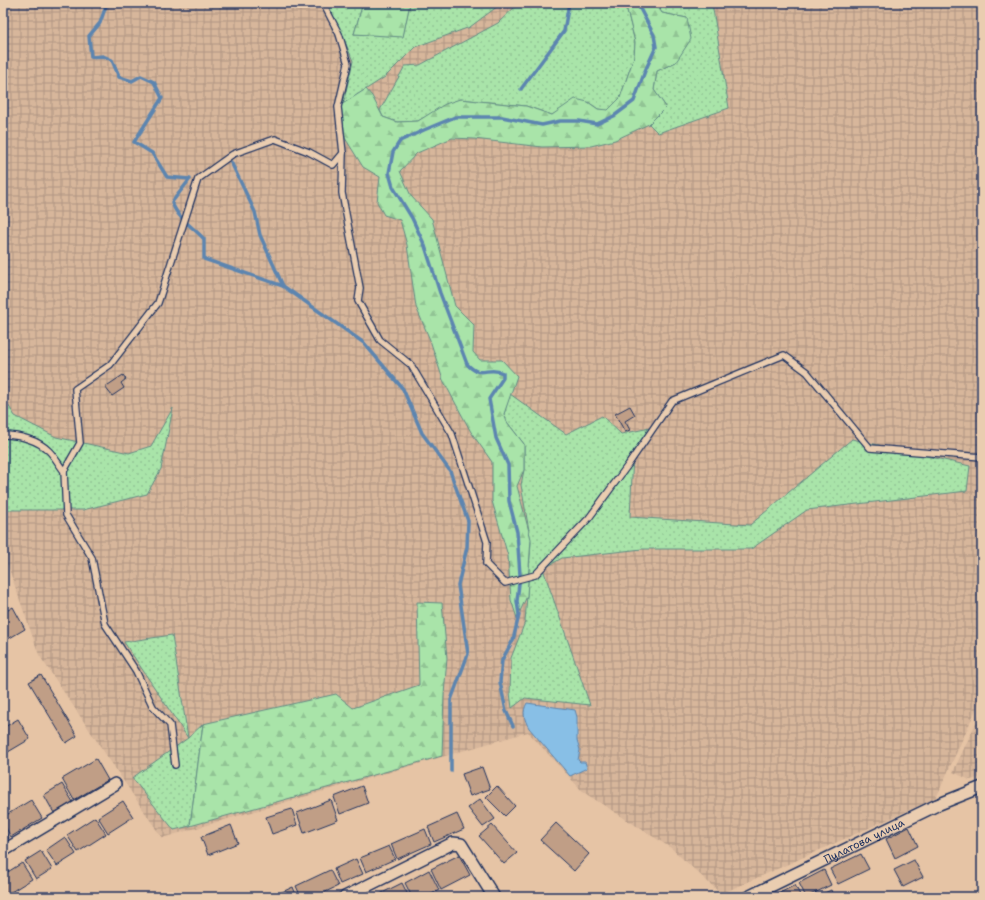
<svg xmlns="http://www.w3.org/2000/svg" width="985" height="900" viewBox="0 0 985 900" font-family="'Shantell Sans',sans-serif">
<defs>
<pattern id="industrial-grid" width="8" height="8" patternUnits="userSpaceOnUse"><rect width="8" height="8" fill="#d7b69b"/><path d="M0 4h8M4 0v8" fill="none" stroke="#ae9482"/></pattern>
<pattern id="green-dots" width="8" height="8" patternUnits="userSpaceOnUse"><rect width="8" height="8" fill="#a9e4a9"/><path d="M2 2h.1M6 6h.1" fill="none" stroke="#91c494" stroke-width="1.8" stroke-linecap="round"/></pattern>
<pattern id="forest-firs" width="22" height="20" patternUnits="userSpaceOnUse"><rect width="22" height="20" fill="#a9e4a9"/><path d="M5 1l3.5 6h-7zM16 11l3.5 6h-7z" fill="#91c494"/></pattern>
</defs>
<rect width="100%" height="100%" fill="#e6c4a5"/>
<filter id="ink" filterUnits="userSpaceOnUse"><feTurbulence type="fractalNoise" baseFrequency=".025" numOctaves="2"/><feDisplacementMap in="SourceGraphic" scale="8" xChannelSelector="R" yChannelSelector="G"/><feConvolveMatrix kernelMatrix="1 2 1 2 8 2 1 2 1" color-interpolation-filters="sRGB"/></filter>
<g filter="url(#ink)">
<g fill="url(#industrial-grid)">
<polygon points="3,3 982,3 982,696 936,798 721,894 671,848 583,792 528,732 162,838 39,655 3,552"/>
<polygon points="982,710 982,777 970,780 953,772"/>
</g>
<g fill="url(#green-dots)" stroke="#628a84">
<polygon points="326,3 363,3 354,34 403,36 410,3 502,3 470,27 415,47 385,77 343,104 353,61 338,25"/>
<polygon points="519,3 623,3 626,6 635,42 634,57 620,98 608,111 598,109 588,102 552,115 526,106 460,99 418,121 397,122 383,117 380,110 405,66 420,65 498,23"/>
<polygon points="655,3 712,3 729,108 658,133 649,124 666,107 654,90 657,71 676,62 687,18 662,13"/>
<polygon points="510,394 566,434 602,416 621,434 650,428 633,455 630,517 750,525 852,439 970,466 967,491 807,510 751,549 642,549 562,558 543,569 590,705 525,698 512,708 510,693 511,658 525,622 531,542 521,485 524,470 524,444 507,422 504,414"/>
<polygon points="3,397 15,416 56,437 129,453 151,446 173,408 161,469 147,494 83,510 3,510"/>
<polygon points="172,635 188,738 203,724 190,826 174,830 132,778 188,738 124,642"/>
</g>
<g fill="url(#forest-firs)" stroke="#628a84">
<polygon points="363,3 410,3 403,37 354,34"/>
<polygon points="623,3 655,3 662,13 687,18 691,39 676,62 657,71 654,90 666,107 649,124 615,140 591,146 542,147 474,139 452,138 417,153 400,171 411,196 432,219 455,306 474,325 473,352 480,360 502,360 517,376 504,414 507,422 524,444 524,470 517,486 531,539 527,596 517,618 511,600 508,556 492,501 492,462 471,432 443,380 430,340 416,307 407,245 400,220 384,215 377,202 380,177 363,167 345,138 341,105 366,89 372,96 383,117 397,122 418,121 445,104 460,99 526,106 552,115 575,99 588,102 598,109 608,110 620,98 634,57 635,42 626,6"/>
<polygon points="417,602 442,603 447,658 444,695 442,756 190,826 203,724 336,694 353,708 419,685"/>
</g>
<path fill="#88bfe6" stroke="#5c85b0" d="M527,703L575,710L577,717V740L580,750L578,760L580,762H585L587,768L570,776L529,728C524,719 522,712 527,703Z"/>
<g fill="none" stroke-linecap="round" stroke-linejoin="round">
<g stroke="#5c85b0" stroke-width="3.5">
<path d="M107,3L100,23L89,36L91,57L103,56L112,60L119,77L132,81L141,76L154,82L162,98L134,142L152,153L167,177L190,179L172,202C176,217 193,227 204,239V259L283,286L364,343L403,389L422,433L450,471L468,521L467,547L458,585L468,654L451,700V771"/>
<polyline points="521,89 564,31 569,3"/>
<polyline points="231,162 255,212 260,235 283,286"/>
<path d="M513,726L506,711L500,682L502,660L513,640L519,615L517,601L520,575L517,532L509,501L508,465L496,438L489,399L503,378V373C488,365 481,380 467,364L440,293L425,246L412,218L393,187L389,173L393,152L400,141L424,130L455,117H502L542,125L560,121H579L597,124L614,116L634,101L645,71L656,47L654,35L637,3"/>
</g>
</g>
<g fill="#c09e86" stroke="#1b2f5e">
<polygon points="123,375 126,379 121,383 124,388 112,396 105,387"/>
<polygon points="630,406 635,415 625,421 630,430 625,432 615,414"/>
<polygon points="13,607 25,629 3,642 3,613"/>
<polygon points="41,675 77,736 66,743 29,682"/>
<polygon points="18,719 30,739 3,755 3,728"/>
<polygon points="96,759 108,780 74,800 62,779"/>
<polygon points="482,767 490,789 470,796 462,774"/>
<polygon points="62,784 73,802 54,813 44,795"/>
<polygon points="362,786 368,803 340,814 334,797"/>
<polygon points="497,786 515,806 505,816 486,797"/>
<polygon points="480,799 495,819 483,827 468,808"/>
<polygon points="31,800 42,818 11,837 3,823 3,817"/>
<polygon points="331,800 338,820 304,833 297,813"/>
<polygon points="123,801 133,817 108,833 98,817"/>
<polygon points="292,809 297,825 272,834 266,817"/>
<polygon points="457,814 464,829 434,842 428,827"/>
<polygon points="95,817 106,834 78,852 67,835"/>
<polygon points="556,823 589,854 574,871 540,840"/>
<polygon points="231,825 238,843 208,855 201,837"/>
<polygon points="492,825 517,853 504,864 479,836"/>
<polygon points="3,827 9,838 3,842"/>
<polygon points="909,827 918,846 895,858 886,839"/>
<polygon points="425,829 431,844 397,859 391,844"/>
<polygon points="65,837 76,854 57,866 46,850"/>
<polygon points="389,846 395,859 366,872 360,858"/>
<polygon points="41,851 52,869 36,879 25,861"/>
<polygon points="861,854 869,869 838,884 830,869"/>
<polygon points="459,855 470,875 441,890 431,869"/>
<polygon points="356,859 363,874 340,884 334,869"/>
<polygon points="914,860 923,877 903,887 894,870"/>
<polygon points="22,863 32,879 3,897 3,875"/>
<polygon points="330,870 338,886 315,897 301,897 296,886"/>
<polygon points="429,870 439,890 426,897 412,897 405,883"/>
<polygon points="824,870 831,885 806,897 799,883"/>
<polygon points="402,883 409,897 374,897"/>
<polygon points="795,885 801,897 779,897 778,894"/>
<polygon points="293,887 297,897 271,897"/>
<polygon points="831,890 834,897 816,897"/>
</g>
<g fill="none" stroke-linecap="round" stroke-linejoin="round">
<g stroke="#1b2f5e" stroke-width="8">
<g id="lane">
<polyline points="323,3 339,34 348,64 338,107 343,153 342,193 360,288 358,301 380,340 411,365 452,434 487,542 486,564 505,583 535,575 589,518 628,465 672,401 784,355 807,372 870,448 982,457"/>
<path d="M3,435C19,435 38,440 49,451C55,457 59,465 64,471"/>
<polyline points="175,765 170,725 153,707 136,671 105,624 92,558 66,515 64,471 80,443 75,389 110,365 158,303 198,179 233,154 275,139 309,152 333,165 343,153"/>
</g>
</g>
<g stroke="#1b2f5e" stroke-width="14">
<g id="street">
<polyline points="3,851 115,784"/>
<polyline points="345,897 453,843 461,844 494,897"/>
<path id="s1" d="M748,897L937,805L982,787"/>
</g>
</g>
<use href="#lane" stroke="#eacdb0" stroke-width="5.5"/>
<use href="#street" stroke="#eacdb0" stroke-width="11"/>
</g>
</g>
<g text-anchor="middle" stroke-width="3" stroke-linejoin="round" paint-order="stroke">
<g font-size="11" fill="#1b2f5e" stroke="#eacdb0">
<text dy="4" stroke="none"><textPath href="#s1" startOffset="129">Пулатова улица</textPath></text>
</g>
</g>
<rect width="985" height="900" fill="none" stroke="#eacdb0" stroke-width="16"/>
<rect x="8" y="8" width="969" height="884" fill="none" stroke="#1b2f5e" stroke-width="1.5" filter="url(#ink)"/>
</svg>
